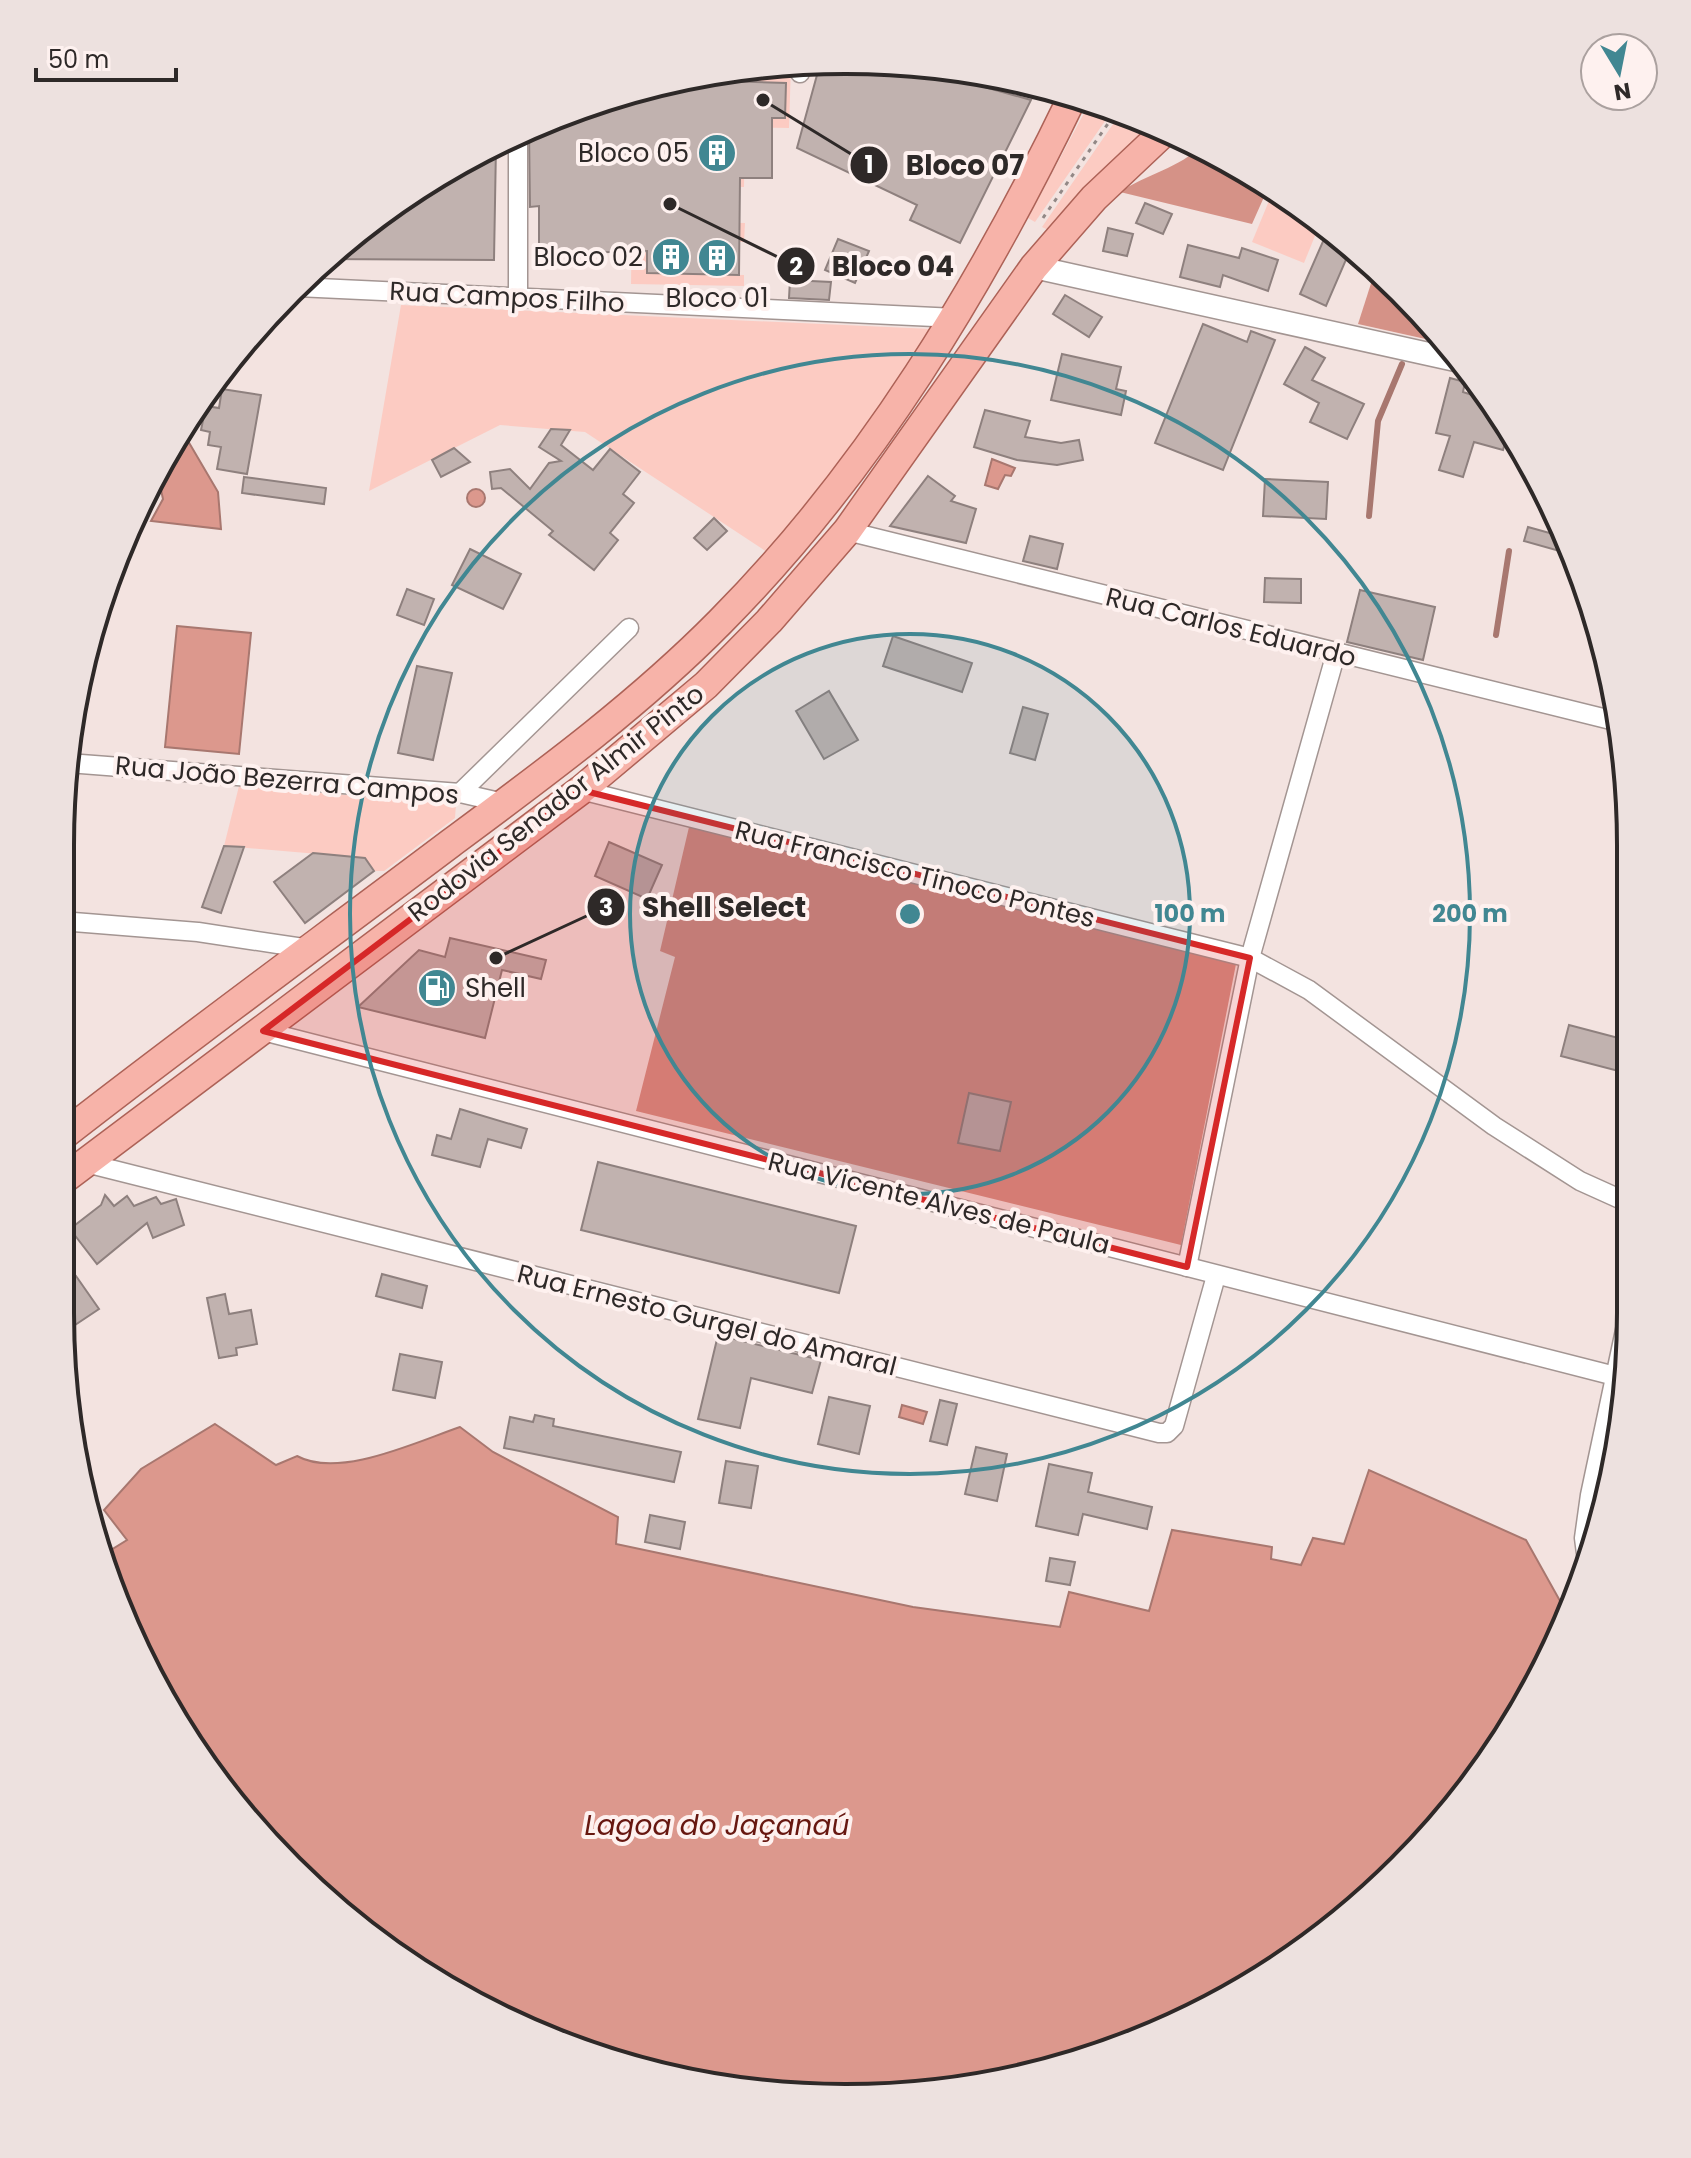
<svg xmlns="http://www.w3.org/2000/svg" width="1691" height="2158" viewBox="0 0 1691 2158" font-family="Poppins,sans-serif">
<rect width="100%" height="100%" fill="#f3e3e0"/>
<g fill="#fccbc2">
<polygon points="791,65 789,128 745,127 744,187 647,186 647,221 745,223 744,242 648,240 647,273 744,275 744,286 631,284 634,92 645,90 644,114 785,117 786,83 686,80 743,67"/>
<polygon points="1090,102 1112,111 1035,222 1028,218"/>
<polygon points="1120,114 1151,125 1072,200 1048,230 1042,227"/>
<polygon points="1273,191 1321,221 1304,263 1252,242"/>
<polygon points="401,305 931,329 852,447 767,552 585,432 500,425 369,491"/>
<polygon points="239,786 456,804 455,818 384,871 374,871 365,858 224,846"/>
</g>
<g fill="#d59287">
<path d="M1201,146L1268,188L1252,224L1120,192C1145,175 1181,167 1201,146Z"/>
<polygon points="1375,271 1436,327 1448,344 1358,324"/>
<polygon points="689,827 1236,964 1181,1245 636,1111 675,957 660,951"/>
</g>
<g fill="#dc988d" stroke="#a8776f" stroke-width="2">
<polygon points="181,429 218,492 221,529 151,521 163,499 157,472"/>
<polygon points="992,459 1015,468 1011,476 1005,475 998,489 985,485"/>
<circle cx="476" cy="498" r="9"/>
<polygon points="177,626 251,633 239,754 165,747"/>
<polygon points="902,1405 927,1412 923,1424 899,1417"/>
<path d="M215,1424L276,1465L297,1456C339,1479 416,1442 460,1427L493,1452L618,1517L616,1544L913,1607L1060,1627L1069,1592L1149,1611L1172,1530L1272,1547L1271,1559L1301,1565L1313,1538L1344,1544L1369,1470L1526,1540L1569,1617L1498,1749L1364,1903L1239,1993L1049,2071L846,2098L643,2071L453,1993L290,1868L165,1706L103,1555L127,1540L104,1510L141,1469Z"/>
</g>
<g fill="none" stroke-linecap="round" stroke-linejoin="round">
<g stroke="#a8776f" stroke-width="6">
<polyline points="1429,325 1429,321"/>
<polyline points="1369,516 1378,421 1402,364"/>
<polyline points="1496,635 1509,551"/>
</g>
</g>
<g fill="#c1b2af" stroke="#8e807e" stroke-width="2">
<polygon points="896,62 1031,100 960,243 910,220 917,205 797,148 820,64"/>
<polygon points="686,80 786,83 785,118 772,118 772,178 740,178 739,275 647,273 647,251 539,254 539,206 530,207 529,131 593,102"/>
<polygon points="496,146 494,260 324,259 446,170 475,168 477,154"/>
<polygon points="1145,203 1172,214 1163,234 1136,223"/>
<polygon points="1108,228 1133,234 1127,256 1103,251"/>
<polygon points="1328,230 1351,248 1326,306 1300,294"/>
<polygon points="838,239 869,251 855,283 825,270"/>
<polygon points="1188,245 1239,258 1242,248 1278,260 1268,291 1223,275 1220,287 1180,277"/>
<polygon points="790,280 831,282 829,300 789,298"/>
<polygon points="1065,295 1102,317 1089,337 1053,314"/>
<polygon points="1203,324 1247,342 1251,331 1275,340 1223,470 1155,443"/>
<polygon points="1305,347 1325,358 1312,380 1364,404 1347,439 1310,422 1319,403 1284,384"/>
<polygon points="1062,354 1121,367 1116,389 1126,391 1121,415 1051,400"/>
<polygon points="1450,378 1465,382 1463,392 1488,400 1509,429 1503,450 1474,442 1463,477 1439,470 1450,436 1436,433"/>
<polygon points="222,389 261,395 247,474 217,469 221,447 208,445 210,432 201,430 206,406 219,408"/>
<polygon points="985,410 1030,421 1025,437 1061,443 1079,440 1083,460 1057,465 1017,460 974,447"/>
<polygon points="551,429 570,430 561,445 593,470 610,449 640,472 623,494 634,503 610,533 618,540 594,570 549,535 553,531 501,488 492,489 490,472 510,469 530,489 549,463 561,461 539,447"/>
<polygon points="454,448 470,462 441,477 432,460"/>
<polygon points="928,476 955,496 951,501 976,509 966,543 890,526"/>
<polygon points="244,477 326,488 324,504 242,493"/>
<polygon points="1265,479 1328,482 1326,519 1263,516"/>
<polygon points="714,518 727,531 707,550 694,538"/>
<polygon points="1528,527 1564,537 1563,552 1524,541"/>
<polygon points="1030,536 1063,544 1057,569 1023,561"/>
<polygon points="470,549 521,574 503,609 452,585"/>
<polygon points="1265,578 1301,579 1301,603 1264,602"/>
<polygon points="407,589 434,599 424,625 397,615"/>
<polygon points="1360,590 1435,607 1423,660 1347,642"/>
<polygon points="893,636 972,663 962,692 883,666"/>
<polygon points="417,666 452,673 433,760 398,753"/>
<polygon points="829,691 858,740 824,759 796,711"/>
<polygon points="1023,707 1048,714 1035,760 1010,753"/>
<polygon points="609,842 662,865 647,899 595,876"/>
<polygon points="224,846 244,847 221,913 202,907"/>
<polygon points="313,853 365,858 374,871 305,923 274,882"/>
<polygon points="450,938 546,960 541,979 502,970 485,1038 358,1007 419,950 445,957"/>
<polygon points="1569,1025 1630,1041 1630,1074 1561,1056"/>
<polygon points="969,1093 1011,1102 1000,1151 958,1143"/>
<polygon points="460,1109 527,1129 521,1148 488,1139 480,1167 432,1155 437,1135 451,1139"/>
<polygon points="598,1162 856,1226 839,1293 581,1230"/>
<polygon points="105,1195 114,1206 127,1196 134,1206 156,1197 161,1204 176,1199 184,1225 153,1238 147,1223 97,1264 70,1229 101,1205"/>
<polygon points="382,1274 427,1286 422,1308 376,1296"/>
<polygon points="76,1276 99,1309 63,1333 60,1286"/>
<polygon points="225,1294 229,1314 251,1310 257,1344 236,1348 237,1355 219,1358 207,1298"/>
<polygon points="718,1335 821,1360 812,1393 751,1378 740,1428 698,1419"/>
<polygon points="400,1354 442,1362 435,1398 393,1390"/>
<polygon points="829,1397 870,1406 859,1454 818,1444"/>
<polygon points="940,1400 957,1404 947,1445 930,1441"/>
<polygon points="535,1415 554,1419 553,1426 681,1452 674,1482 504,1448 510,1417 533,1422"/>
<polygon points="976,1447 1007,1454 997,1501 965,1494"/>
<polygon points="726,1461 758,1466 751,1508 719,1503"/>
<polygon points="1049,1464 1092,1473 1088,1492 1152,1507 1147,1529 1083,1514 1078,1535 1036,1526"/>
<polygon points="650,1515 685,1522 680,1549 645,1542"/>
<polygon points="1050,1558 1075,1562 1070,1585 1046,1581"/>
</g>
<g fill="none" stroke-linecap="round" stroke-linejoin="round">
<g stroke="#a39592" stroke-width="21">
<g id="minor">
<polyline points="800,73 802,65"/>
<polyline points="518,136 518,297"/>
<polyline points="297,287 956,318"/>
<polyline points="847,531 1615,721"/>
<polyline points="68,763 460,793 504,803"/>
<polyline points="581,790 1250,958 1309,990 1494,1126 1580,1181 1631,1204"/>
<polyline points="460,793 629,628"/>
<polyline points="61,921 198,932 310,949"/>
<polyline points="263,1031 1615,1376"/>
<polyline points="86,1163 1159,1433 1167,1433 1174,1426 1216,1276"/>
<polyline points="1187,1267 1250,958 1336,653"/>
<polyline points="1587,1561 1584,1538 1590,1495 1631,1302"/>
</g>
</g>
<g stroke="#a39592" stroke-width="25">
<polyline id="tertiary" points="1034,267 1460,361"/>
</g>
<g stroke="#ad6257" stroke-width="31">
<g id="primary">
<path d="M61,1137C189,1037 321,941 451,843C544,774 638,705 720,622C870,471 981,287 1073,96"/>
<polyline points="60,1182 581,790 706,685 769,621 847,531 1034,267 1094,198 1165,131"/>
</g>
</g>
<polyline stroke="#928886" stroke-width="3" stroke-dasharray="4 6" stroke-linecap="butt" points="1043,218 1116,112"/>
<use href="#minor" stroke="#fff" stroke-width="18"/>
<use href="#tertiary" stroke="#fff" stroke-width="22"/>
<use href="#primary" stroke="#f7b3a9" stroke-width="28"/>
</g>
<path fill="#d62828" fill-opacity="0.2" stroke="#d62828" stroke-width="6" stroke-linejoin="round" d="M581,790L1250,958L1187,1267L263,1031Z"/>
<circle cx="910" cy="914" r="280" fill="#418792" fill-opacity=".12"/>
<g fill="none" stroke="#418792" stroke-width="4">
<circle cx="910" cy="914" r="280"/>
<circle cx="910" cy="914" r="560"/>
</g>
<defs>
<g id="building-disc" transform="scale(2)"><circle r="9.5" fill="#418792" stroke="#fef1ef"/><path d="M-4-6H4V6H1V3H-1V6H-4ZM-2.5-4.3h1.7v1.8h-1.7ZM.8-4.3h1.7v1.8H.8ZM-2.5-1h1.7V.8h-1.7ZM.8-1h1.7V.8H.8Z" fill="#fff"/></g>
<g id="fuel-disc" transform="scale(2)"><circle r="9.5" fill="#418792" stroke="#fef1ef"/><path d="M-5.5-6h7V0h2V4h1.3V-2.5L3-4.5l.8-.8L6-3V5H2.5V1h-1V6h-7ZM-4.2-4.7v3.2H.2V-4.7Z" fill="#fff"/></g>
</defs>
<g fill-rule="evenodd">
<use href="#building-disc" x="717" y="153"/>
<use href="#building-disc" x="671" y="257"/>
<use href="#building-disc" x="717" y="258"/>
<use href="#fuel-disc" x="437" y="988"/>
</g>
<g text-anchor="middle" stroke-width="8" stroke-linejoin="round" paint-order="stroke">
<g font-size="26" fill="#2e2928" stroke="#fef1ef" text-anchor="end">
<text x="689" y="162">Bloco 05</text>
<text x="643" y="266">Bloco 02</text>
<text x="717" y="307" text-anchor="middle">Bloco 01</text>
<text x="465" y="997" text-anchor="start">Shell</text>
</g>
<g font-size="26" fill="#2e2928" stroke="#fef1ef">
<text transform="translate(507 297) rotate(3)" y="9">Rua Campos Filho</text>
<text transform="translate(1231 627) rotate(14)" y="9">Rua Carlos Eduardo</text>
<text transform="translate(287 780) rotate(5)" y="9">Rua João Bezerra Campos</text>
<text transform="translate(556 803) rotate(-38)" y="9">Rodovia Senador Almir Pinto</text>
<text transform="translate(915 874) rotate(14)" y="9">Rua Francisco Tinoco Pontes</text>
<text transform="translate(939 1203) rotate(14)" y="9">Rua Vicente Alves de Paula</text>
<text transform="translate(707 1320) rotate(14)" y="9">Rua Ernesto Gurgel do Amaral</text>
</g>
<g font-size="28" font-style="italic" fill="#671710" stroke="#fef1ef">
<text x="717" y="1835">Lagoa do Jaçanaú</text>
</g>
</g>
<path d="M0 0H1691V2158H0ZM845 74H846A771 771 0 0 1 1617 845V1313A771 771 0 0 1 846 2084H845A771 771 0 0 1 74 1313V845A771 771 0 0 1 845 74Z" fill="#ede1df" fill-rule="evenodd"/>
<path fill="none" stroke="#2e2928" stroke-width="4" d="M845 74H846A771 771 0 0 1 1617 845V1313A771 771 0 0 1 846 2084H845A771 771 0 0 1 74 1313V845A771 771 0 0 1 845 74Z"/>
<circle cx="910" cy="914" r="12" fill="#418792" stroke="#fef1ef" stroke-width="4"/>
<g font-size="24" text-anchor="middle" font-weight="bold" fill="#418792" stroke="#fef1ef" stroke-width="8" stroke-linejoin="round" paint-order="stroke">
<text x="1190" y="922">100 m</text>
<text x="1470" y="922">200 m</text>
</g>
<path fill="none" stroke="#2e2928" stroke-width="3" d="M763 100L869 165M670 204L796 266M496 958L606 907"/>
<g fill="#2e2928" stroke="#fef1ef" stroke-width="3">
<circle cx="763" cy="100" r="8"/>
<circle cx="670" cy="204" r="8"/>
<circle cx="496" cy="958" r="8"/>
<circle cx="869" cy="165" r="20"/>
<circle cx="796" cy="266" r="20"/>
<circle cx="606" cy="907" r="20"/>
</g>
<g font-size="24" text-anchor="middle" font-weight="bold" fill="#fff">
<text x="869" y="173">1</text>
<text x="796" y="275">2</text>
<text x="606" y="916">3</text>
</g>
<g font-size="28" text-anchor="middle" font-weight="bold" fill="#2e2928" stroke="#fef1ef" stroke-width="8" stroke-linejoin="round" paint-order="stroke">
<text x="965" y="175">Bloco 07</text>
<text x="893" y="276">Bloco 04</text>
<text x="724" y="917">Shell Select</text>
</g>
<g transform="translate(1619 72) rotate(170)"><circle r="38" fill="#fef1ef" stroke="#aba19f" stroke-width="2"/>
<path d="M0-6L14 30L0 20L-14 30Z" fill="#418792"/>
<text y="-12" font-size="22" font-weight="bold" text-anchor="middle" fill="#2e2928">N</text>
</g>
<path d="M36 68v12h140v-12" fill="none" stroke="#2e2928" stroke-width="4"/>
<text x="48" y="68" font-size="24" fill="#2e2928" stroke="#fef1ef" stroke-width="6" paint-order="stroke">50 m</text>
</svg>
